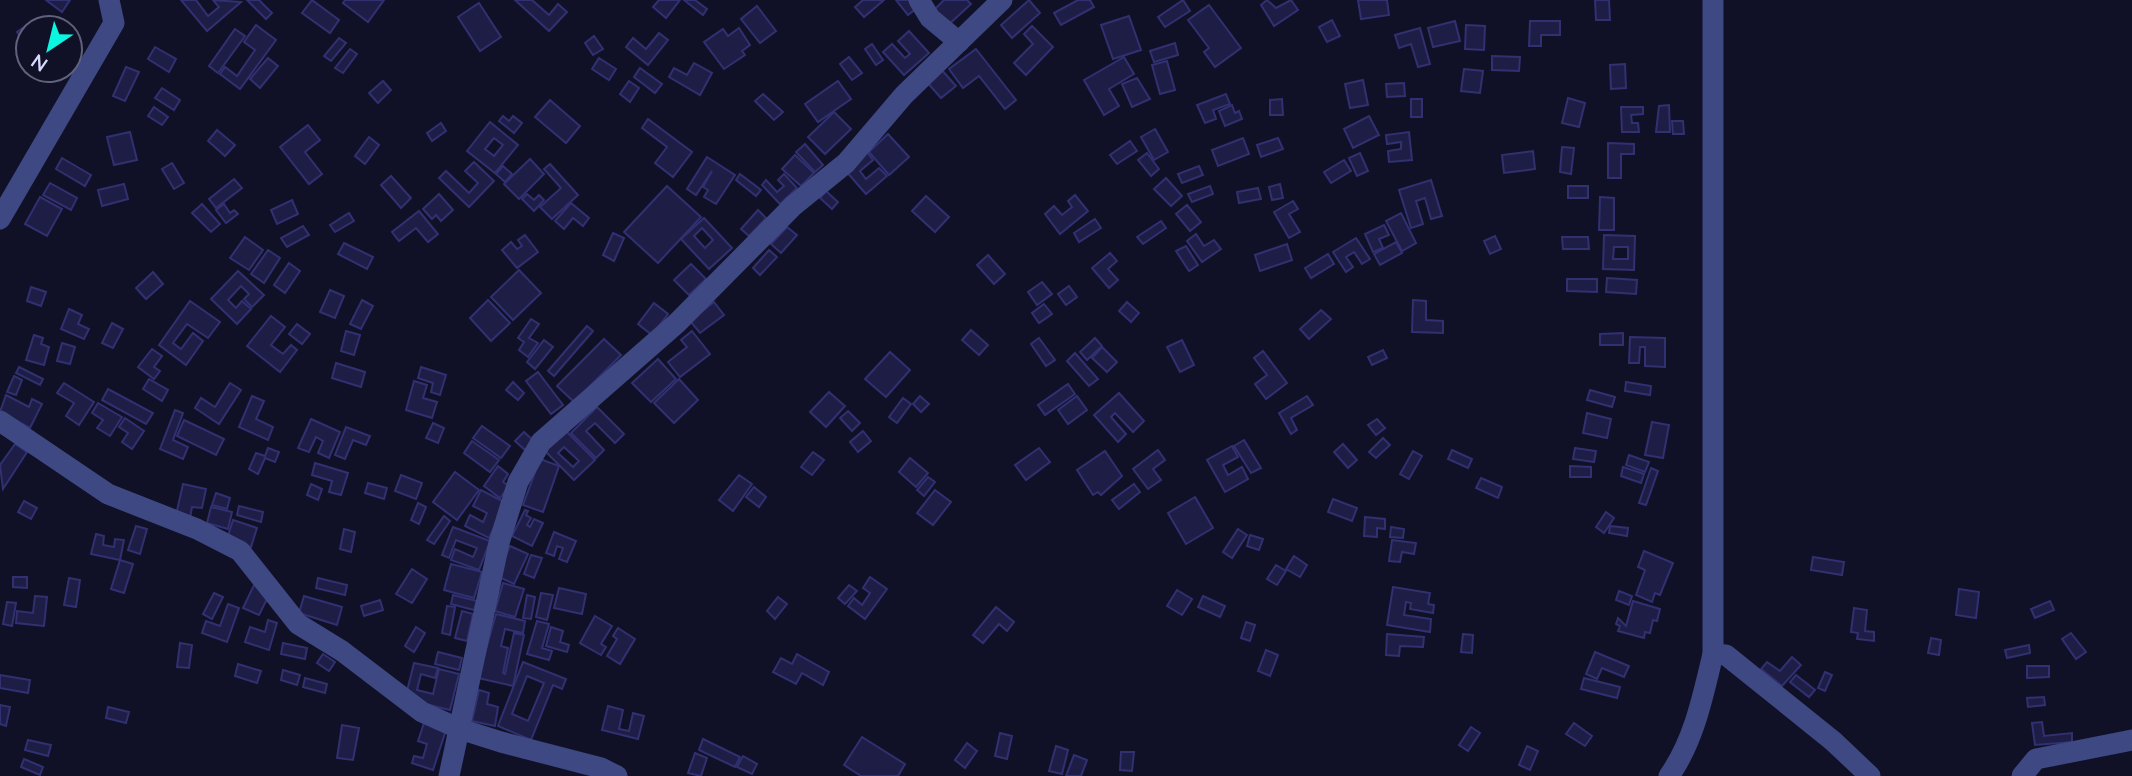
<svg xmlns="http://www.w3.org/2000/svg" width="2132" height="776" viewBox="0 0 2132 776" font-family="Lato,sans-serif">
<rect width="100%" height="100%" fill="#101126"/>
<g fill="#1e1d46" stroke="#313071" stroke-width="2" fill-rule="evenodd">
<polygon points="46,0 70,0 62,12"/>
<polygon points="181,0 196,0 208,16 219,7 213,0 241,2 207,31"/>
<polygon points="247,0 259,0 272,13 266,19"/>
<polygon points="312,0 339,20 330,33 302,13"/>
<polygon points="345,0 384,0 368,22 343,3"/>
<polygon points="515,0 532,0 549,15 558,4 567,12 549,31"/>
<polygon points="659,0 680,0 666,18 653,7"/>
<polygon points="684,0 695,0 707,9 703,15"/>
<polygon points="863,0 884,0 864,17 855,7"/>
<polygon points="896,0 911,0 917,8 908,15"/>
<polygon points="944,0 967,0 971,4 946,27 932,12"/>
<polygon points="1029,0 1040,13 1012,38 1001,25"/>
<polygon points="1078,0 1090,0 1094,7 1061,25 1054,13"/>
<polygon points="1183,0 1190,11 1165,27 1158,17"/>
<polygon points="1267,0 1276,8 1291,0 1298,10 1274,26 1261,5"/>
<polygon points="1358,0 1387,0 1389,15 1361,19"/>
<polygon points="1595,0 1609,0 1610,20 1596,20"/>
<polygon points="479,3 501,37 480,51 458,17"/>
<polygon points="1209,5 1241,48 1215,67 1204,52 1209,48 1188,20"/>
<polygon points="757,6 776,31 760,43 741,19"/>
<polygon points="1129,16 1141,50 1113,59 1101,25"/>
<polygon points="1332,20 1340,36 1327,42 1319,27"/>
<polygon points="1455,21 1460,41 1433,47 1428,28"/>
<polygon points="1530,21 1560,21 1560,35 1541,35 1541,46 1529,46"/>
<polygon points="28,24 30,28 28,47 17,32"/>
<polygon points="256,25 276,40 240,89 220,74 225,67 237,76 255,50 244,42"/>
<polygon points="1466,25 1485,26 1484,50 1465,49"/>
<polygon points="1032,26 1053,47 1026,75 1014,63 1033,44 1024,34"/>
<polygon points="739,28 750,45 742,51 745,55 724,69 704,42 723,29 728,36"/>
<polygon points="1420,28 1430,64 1418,67 1411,44 1399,48 1395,35"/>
<polygon points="235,29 245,36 218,73 209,66"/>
<polygon points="909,31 929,53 904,75 883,52 892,44 905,58 910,54 898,41"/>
<polygon points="659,33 668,40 648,65 626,47 633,38 646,49"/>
<polygon points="594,36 603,49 593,55 585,43"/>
<polygon points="339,38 346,43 331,61 324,56"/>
<polygon points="1175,43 1178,55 1154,62 1150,51"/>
<polygon points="872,44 883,60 876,65 865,49"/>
<polygon points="155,47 176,59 169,72 148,59"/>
<polygon points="350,49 357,54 343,73 335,68"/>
<polygon points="976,49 1016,100 1005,109 979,76 963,88 949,69"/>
<polygon points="1492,56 1520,57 1519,71 1492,70"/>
<polygon points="849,57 862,73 852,80 840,64"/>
<polygon points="1124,57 1134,74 1109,89 1119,106 1104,115 1084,80"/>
<polygon points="268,58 278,66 260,88 250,79"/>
<polygon points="599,58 616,69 609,80 592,69"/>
<polygon points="1167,61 1175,90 1160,94 1152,65"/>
<polygon points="694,63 712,73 700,95 669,77 674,68 687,75"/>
<polygon points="1625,64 1626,88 1611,89 1610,65"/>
<polygon points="126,67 139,72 125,101 113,96"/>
<polygon points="640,68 662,84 655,93 634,77"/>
<polygon points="940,68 956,86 941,98 926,81"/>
<polygon points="1464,69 1483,71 1480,93 1461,91"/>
<polygon points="1137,78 1150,99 1132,107 1122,84"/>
<polygon points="1363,80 1368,105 1350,108 1345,84"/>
<polygon points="383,81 391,90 378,103 369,93"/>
<polygon points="629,81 639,88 630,102 620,94"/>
<polygon points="838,81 851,99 818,122 805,104"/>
<polygon points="1404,83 1405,96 1387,97 1386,84"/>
<polygon points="162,88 180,100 174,110 155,98"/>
<polygon points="763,94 783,112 774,120 755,101"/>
<polygon points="1226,94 1230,104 1213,110 1216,119 1205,123 1197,105"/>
<polygon points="1568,98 1585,103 1579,127 1562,123"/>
<polygon points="1282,99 1283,115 1270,115 1270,100"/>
<rect x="1411" y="99" width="11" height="18"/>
<polygon points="550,100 580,126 566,143 535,117"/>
<polygon points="1232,105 1235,113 1239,111 1242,119 1225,126 1219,111"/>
<polygon points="1669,105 1670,132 1656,132 1659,106"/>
<polygon points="154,107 168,117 162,125 148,116"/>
<polygon points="1621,107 1643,107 1643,114 1631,115 1632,123 1638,123 1639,132 1622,132"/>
<polygon points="834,112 851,129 825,154 808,137"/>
<polygon points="503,116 509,121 513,116 522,123 514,133 499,121"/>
<polygon points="1369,116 1379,135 1353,148 1344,129"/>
<polygon points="648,119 692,152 673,177 655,163 667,147 642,128"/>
<polygon points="1672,121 1683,121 1684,134 1673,134"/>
<path d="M490,122L518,145L495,173L467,151ZM494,138L503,145L494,156L485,149Z"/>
<polygon points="441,123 446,131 432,141 427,133"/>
<polygon points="308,125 320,140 305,152 322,174 309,184 280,147"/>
<polygon points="1155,129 1168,152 1154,160 1141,137"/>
<polygon points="217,130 235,145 225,156 208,141"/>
<polygon points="130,132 137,160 114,165 107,137"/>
<polygon points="1409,132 1412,160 1389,162 1388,151 1401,149 1401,142 1387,144 1386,135"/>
<polygon points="888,134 909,157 889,175 869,152"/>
<polygon points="369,137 379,145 365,164 355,156"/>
<polygon points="1243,138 1249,154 1218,166 1212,150"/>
<polygon points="1278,138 1283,149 1261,157 1257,145"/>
<polygon points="1130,141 1137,151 1117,164 1110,155"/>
<polygon points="1608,143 1634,144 1634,154 1621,154 1621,178 1608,178"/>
<polygon points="805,144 823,165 815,172 796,152"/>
<polygon points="1562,147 1574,148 1571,174 1560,172"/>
<polygon points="1533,151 1535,169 1504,173 1502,155"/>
<polygon points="867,152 873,160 860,171 866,179 879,168 887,176 866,194 845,170"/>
<polygon points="1147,153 1159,169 1151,176 1138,160"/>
<polygon points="1360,153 1368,171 1357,176 1349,158"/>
<polygon points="795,155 814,173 801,186 782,169"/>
<polygon points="707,157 735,175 716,204 704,197 708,190 703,187 712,171 696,195 687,189"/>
<polygon points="62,158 91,175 85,186 56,169"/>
<polygon points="530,159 544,174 519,199 504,184"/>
<polygon points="1344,160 1351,171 1331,183 1324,172"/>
<polygon points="474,162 494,181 469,207 439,178 446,171 469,193 478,183 465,171"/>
<polygon points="172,163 184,183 174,189 162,169"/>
<polygon points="550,164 578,195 552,219 540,207 561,188 544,169"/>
<polygon points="503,166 512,174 505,182 496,174"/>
<polygon points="1199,166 1203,175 1182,183 1178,174"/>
<polygon points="740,174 761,190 756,196 736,180"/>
<polygon points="784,174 797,188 780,204 762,185 766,180 777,192 784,186 778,180"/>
<polygon points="391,176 411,198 401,208 381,185"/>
<polygon points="1166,178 1182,196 1171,206 1154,189"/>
<polygon points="234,179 242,188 216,208 209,199"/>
<polygon points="1431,180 1442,216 1431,219 1425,198 1416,201 1423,224 1411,228 1399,190"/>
<polygon points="50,183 77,198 71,210 43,195"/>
<polygon points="124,184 128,199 102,206 98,190"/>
<polygon points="1280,184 1283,198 1272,200 1269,187"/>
<polygon points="667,186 701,217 658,263 624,232"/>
<polygon points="1210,186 1213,194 1192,202 1188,194"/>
<rect x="1568" y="186" width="20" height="12"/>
<polygon points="1258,188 1261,199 1239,203 1237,192"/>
<polygon points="826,191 838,202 832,209 820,198"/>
<polygon points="439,194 453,210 441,221 436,215 432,219 423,209"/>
<polygon points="527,194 534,200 539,195 544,200 534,211 522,199"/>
<polygon points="1075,195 1088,211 1060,234 1045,214 1054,206 1062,215 1072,207 1068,201"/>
<polygon points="926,196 949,217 935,232 912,211"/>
<polygon points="40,197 62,209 47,236 25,224"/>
<polygon points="1600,197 1614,198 1614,230 1599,230"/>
<polygon points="292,200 298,214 277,224 271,210"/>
<polygon points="1293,201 1298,209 1289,214 1300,232 1289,238 1274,212"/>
<polygon points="571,203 589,218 583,226 573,218 564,229 555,221"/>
<polygon points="202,204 220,224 211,232 192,213"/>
<polygon points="224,204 230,213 234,210 238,214 226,223 216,210"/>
<polygon points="1187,205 1201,222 1190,231 1176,214"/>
<polygon points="758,210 766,218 749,236 741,229"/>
<polygon points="419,211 438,234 428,242 416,228 399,241 392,232"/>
<polygon points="349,213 354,221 335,232 330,225"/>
<polygon points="1401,213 1416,243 1402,251 1386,221"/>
<path d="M704,218L732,248L709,269L681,239ZM702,228L713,240L705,248L694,236Z"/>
<polygon points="1095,219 1101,228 1079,242 1074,233"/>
<polygon points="1161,221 1166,228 1143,244 1137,237"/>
<polygon points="1384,225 1389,235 1379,239 1383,248 1373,252 1365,234"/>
<polygon points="303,226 309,235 287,247 281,238"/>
<polygon points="787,227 797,235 781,253 771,244"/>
<polygon points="613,233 624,238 614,261 603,255"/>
<polygon points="1196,234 1204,246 1214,240 1221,249 1202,262 1187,241"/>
<polygon points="525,235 538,252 517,268 502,250 511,242 517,249 522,246 518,240"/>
<path d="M1604,235L1635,236L1634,270L1603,269ZM1614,247H1628V259H1613Z"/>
<polygon points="1495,236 1501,249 1490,254 1484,241"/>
<polygon points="245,237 263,250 249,270 230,258"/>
<polygon points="1562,237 1588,237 1589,249 1563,249"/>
<polygon points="1356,238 1370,259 1362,264 1354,252 1346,257 1353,267 1346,272 1333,252"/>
<polygon points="1396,242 1402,253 1380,265 1374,254"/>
<polygon points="344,243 373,257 367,269 338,254"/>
<polygon points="1287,244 1292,260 1260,271 1255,255"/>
<polygon points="1186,246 1198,265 1189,271 1176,251"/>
<polygon points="268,250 280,258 264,283 251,274"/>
<polygon points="769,250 777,257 760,275 753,268"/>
<polygon points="1110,253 1117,261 1108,269 1118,280 1109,288 1092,268"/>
<polygon points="1328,254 1334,264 1311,278 1305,268"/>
<polygon points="988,255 1005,274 994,284 977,265"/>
<polygon points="289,263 300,271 285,293 274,285"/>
<polygon points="691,264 706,279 689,295 674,280"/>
<polygon points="519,270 541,293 513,320 491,297"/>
<polygon points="238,271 264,295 252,307 244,299 249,294 241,286 228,300 236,308 242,301 251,309 237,324 211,299"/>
<polygon points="153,272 163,284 146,299 136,288"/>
<polygon points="1607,278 1637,280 1636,294 1606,292"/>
<polygon points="1567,279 1597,279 1597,292 1567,291"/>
<polygon points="1042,282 1052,294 1037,305 1028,292"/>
<polygon points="1069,286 1077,297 1066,305 1058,294"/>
<polygon points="31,287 46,292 41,306 27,301"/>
<polygon points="330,290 344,296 335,318 320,312"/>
<polygon points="362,300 373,306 361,329 350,324"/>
<polygon points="488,300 510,323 491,341 470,318"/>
<polygon points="1413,300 1426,301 1426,320 1443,321 1443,333 1412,332"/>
<polygon points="190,301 220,322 208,338 187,324 173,343 181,349 193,333 203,341 186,365 159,345"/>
<polygon points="714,302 724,315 700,333 690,321"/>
<polygon points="1127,302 1139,313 1131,322 1119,311"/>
<polygon points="654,303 668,314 652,335 638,324"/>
<polygon points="1044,304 1052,314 1039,323 1032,313"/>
<polygon points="69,309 82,315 78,324 89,329 84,339 61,329"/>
<polygon points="1321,310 1331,319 1309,339 1300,329"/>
<polygon points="271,316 285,327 271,345 283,354 291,345 297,350 280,372 247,346"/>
<polygon points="531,319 539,324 529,338 538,343 528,357 519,350 524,342 518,338"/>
<polygon points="112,323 123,329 113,348 102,343"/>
<polygon points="297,324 310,334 302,344 289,334"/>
<polygon points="587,326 593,331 554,376 548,371"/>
<polygon points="971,330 988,345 979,355 962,340"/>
<polygon points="346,331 360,335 354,355 341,351"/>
<polygon points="692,331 710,354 680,377 668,362 687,347 681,340"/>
<polygon points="1623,333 1623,345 1600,345 1600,334"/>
<polygon points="34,335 43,338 41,344 49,347 44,365 26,360"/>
<polygon points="1630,337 1665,338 1665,367 1645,366 1645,347 1640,347 1639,363 1629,363"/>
<polygon points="1039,338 1055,360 1046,366 1031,344"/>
<polygon points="1095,338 1102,346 1087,360 1080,352"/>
<polygon points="604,339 621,355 574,402 557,386"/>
<polygon points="544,340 553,347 535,369 527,362"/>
<polygon points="1182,340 1194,365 1180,372 1167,347"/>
<polygon points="62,343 75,347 70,364 57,361"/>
<polygon points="1102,347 1117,362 1107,372 1092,358"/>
<polygon points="152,349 162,356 154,367 160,371 154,379 138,367"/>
<polygon points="1383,350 1387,358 1372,365 1368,357"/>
<polygon points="1263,351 1287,383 1266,399 1255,384 1267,375 1254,358"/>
<polygon points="890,352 910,370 886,397 865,379"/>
<polygon points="1075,353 1098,379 1089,386 1067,361"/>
<polygon points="658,359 676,379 651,402 632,383"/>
<polygon points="336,363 365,372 361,387 332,378"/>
<polygon points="19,367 43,379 40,385 16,373"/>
<polygon points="421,367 446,375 440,395 431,392 433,383 418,378"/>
<polygon points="538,372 563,405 551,414 526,381"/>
<polygon points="14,376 22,380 16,395 7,392"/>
<polygon points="149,379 168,390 162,401 143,389"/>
<polygon points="679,379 698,400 674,423 654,403"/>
<polygon points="414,381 427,385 423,398 437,402 432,418 406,410"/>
<polygon points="513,382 524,393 518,400 506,390"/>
<polygon points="1626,382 1651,386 1650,395 1625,391"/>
<polygon points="64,383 94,402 79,425 66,416 74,403 57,393"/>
<polygon points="230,383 241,390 219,424 195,408 201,398 215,407"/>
<polygon points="1068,384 1075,394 1045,415 1038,405"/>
<polygon points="108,389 153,413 146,424 102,400"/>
<polygon points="1590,390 1615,397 1612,407 1587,400"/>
<polygon points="829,392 845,406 826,427 810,412"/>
<polygon points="1119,393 1144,421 1133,432 1115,413 1111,417 1126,434 1118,442 1094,415"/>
<polygon points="6,395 29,407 32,399 42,404 30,428 0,412"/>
<polygon points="252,396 264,401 256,419 273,427 268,440 239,427"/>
<polygon points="920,396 929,404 921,412 913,404"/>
<polygon points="1077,396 1087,410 1068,424 1058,410"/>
<polygon points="1307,396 1313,405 1291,418 1297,430 1291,434 1279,413"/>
<polygon points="903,398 911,404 897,423 889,417"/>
<polygon points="98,403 122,417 110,436 97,428 103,420 92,413"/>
<polygon points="597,407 624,434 615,443 595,423 586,431 604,450 596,458 571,433"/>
<polygon points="175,410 183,413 173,440 188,447 183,459 160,449"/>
<polygon points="848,411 860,423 852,431 840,418"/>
<polygon points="1587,413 1611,419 1607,438 1583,433"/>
<polygon points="125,418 144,431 132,449 122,442 128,433 119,427"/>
<polygon points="311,419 340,432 329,458 318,453 323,441 316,437 309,452 298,448"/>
<polygon points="1377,419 1385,428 1376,435 1368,425"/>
<polygon points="184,420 224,439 216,455 177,436"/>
<polygon points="1652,422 1669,425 1663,458 1645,455"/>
<polygon points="433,423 444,428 438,443 426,438"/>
<polygon points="482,426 510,446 501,458 473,438"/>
<polygon points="346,427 370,436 366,445 353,440 345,459 335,455"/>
<path d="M566,431L595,460L574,480L545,451ZM564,447L579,461L573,467L558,453Z"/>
<polygon points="863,431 871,441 858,452 850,442"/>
<polygon points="524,432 534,441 525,450 515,441"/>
<polygon points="1383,438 1390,445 1376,458 1369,452"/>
<polygon points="1244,440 1261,468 1251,473 1234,446"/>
<polygon points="472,441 499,460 490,472 464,453"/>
<polygon points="15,444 27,452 3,489 0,465"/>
<polygon points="1343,444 1357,460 1348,468 1334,452"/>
<polygon points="1232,446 1238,457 1223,465 1228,475 1242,467 1248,479 1225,492 1207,460"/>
<polygon points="268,448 279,452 275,462 265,458 258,474 249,469 256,453 265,456"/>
<polygon points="1039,448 1050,462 1026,480 1015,465"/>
<polygon points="1575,448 1596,451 1594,462 1573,459"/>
<polygon points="1158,450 1165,460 1153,469 1161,480 1148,489 1133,469"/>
<polygon points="1452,450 1472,459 1468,468 1448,459"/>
<polygon points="1105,451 1122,476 1101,495 1098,492 1093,495 1077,470"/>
<polygon points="1413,451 1422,456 1409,479 1400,474"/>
<polygon points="813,452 824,460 812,475 801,467"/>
<polygon points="1629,455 1649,462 1645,472 1626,465"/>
<polygon points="910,458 928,473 916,487 899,472"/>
<polygon points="540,459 559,466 543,512 523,505"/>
<polygon points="315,463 348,473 341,495 329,492 332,481 312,475"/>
<polygon points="498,466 508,474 503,482 509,486 500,498 484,486"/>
<polygon points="1570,466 1591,467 1591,477 1570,477"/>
<polygon points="1623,467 1644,474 1641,483 1621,476"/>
<polygon points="1651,468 1658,471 1646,505 1639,503"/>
<polygon points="455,472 479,490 457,520 433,502"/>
<polygon points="401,475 422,483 416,499 395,491"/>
<polygon points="739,475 752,484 733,511 719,500"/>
<polygon points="928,477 935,482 924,496 917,490"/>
<polygon points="1481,478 1502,487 1498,498 1476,488"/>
<polygon points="368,483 387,488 384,499 365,493"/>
<polygon points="183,484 206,489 202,508 192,507 190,518 176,515"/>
<polygon points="311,484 322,489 318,500 307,495"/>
<polygon points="1134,484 1140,492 1119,509 1112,500"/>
<polygon points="754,487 766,497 759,507 746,497"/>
<polygon points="481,490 506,503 489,538 465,526 470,515 483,522 487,513 473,506"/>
<polygon points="935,490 951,502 933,525 917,513"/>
<polygon points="216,493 230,498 227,509 212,505"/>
<polygon points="1195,497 1213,528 1186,544 1168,513"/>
<polygon points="1333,499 1357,508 1352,521 1328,512"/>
<polygon points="24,501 37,508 31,519 18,512"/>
<polygon points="418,503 426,507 419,524 411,520"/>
<polygon points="239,506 263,512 261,522 237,515"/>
<polygon points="211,507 232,512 228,529 207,523"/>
<polygon points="525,510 528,511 526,515 531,518 527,525 530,527 534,519 543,523 532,546 512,536"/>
<polygon points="1606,512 1614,518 1604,533 1596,527"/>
<polygon points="444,516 450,521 434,544 427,540"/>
<polygon points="1365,517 1385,519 1385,529 1377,528 1377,537 1364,536"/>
<polygon points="233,520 257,528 251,547 227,539"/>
<polygon points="136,526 147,529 140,554 128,550"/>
<polygon points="1610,526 1628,528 1627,536 1609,533"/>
<polygon points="453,527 490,541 479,570 451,560 455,549 473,557 477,548 456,540 449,558 442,555"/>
<polygon points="1391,527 1404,529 1403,538 1390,537"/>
<polygon points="344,529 355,532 351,552 340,549"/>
<polygon points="1238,529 1247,535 1232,558 1223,552"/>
<polygon points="554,532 576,541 567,562 559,559 563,548 557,546 554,556 546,553"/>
<polygon points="96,534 104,536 103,545 114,547 115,539 124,540 120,560 91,554"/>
<polygon points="1250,535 1263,539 1259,550 1247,546"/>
<polygon points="1392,540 1416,543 1414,554 1402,552 1400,562 1389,561"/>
<polygon points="510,546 528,554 514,584 497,576"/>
<polygon points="1644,551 1673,563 1660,595 1655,593 1652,602 1636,595 1645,570 1638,567"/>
<polygon points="531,555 542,558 534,578 524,574"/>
<polygon points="1294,556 1307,565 1300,577 1286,569"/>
<polygon points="1813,557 1844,562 1842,575 1811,570"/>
<polygon points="120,560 133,564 124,593 111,589"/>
<polygon points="451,564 482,572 474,598 444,590"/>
<polygon points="1276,565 1286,571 1277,585 1267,579"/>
<polygon points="412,569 427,579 412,603 396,594"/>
<polygon points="13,577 27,577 27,588 13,587"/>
<polygon points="870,577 887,589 865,619 848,606 854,598 862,605 870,593 863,588"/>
<polygon points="69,578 80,580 76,607 64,605"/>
<polygon points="318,578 347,585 345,595 316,588"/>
<polygon points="256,581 269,595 259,615 243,608"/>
<polygon points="503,583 524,589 515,617 495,611"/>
<polygon points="849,585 857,591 845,604 838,598"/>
<polygon points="1393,587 1430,593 1428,604 1434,605 1433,613 1410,609 1411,603 1406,602 1404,615 1431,619 1430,632 1387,625"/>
<polygon points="559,588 586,594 582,614 554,608"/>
<polygon points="1959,589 1979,592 1976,618 1956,615"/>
<polygon points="1177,590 1192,599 1182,615 1167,606"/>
<polygon points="1619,591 1632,596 1629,605 1616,600"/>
<polygon points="214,593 223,597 212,619 203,614"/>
<polygon points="541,593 553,595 547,620 536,617"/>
<polygon points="453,595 477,601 474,610 451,604"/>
<polygon points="527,595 535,597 531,619 523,618"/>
<polygon points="35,596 47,597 44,626 16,623 17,611 33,613"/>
<polygon points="304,596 342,607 337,625 299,613"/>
<polygon points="1203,596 1225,606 1220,617 1198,607"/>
<polygon points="778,597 787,604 775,619 767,611"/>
<polygon points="380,600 383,610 364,616 361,606"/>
<polygon points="1633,601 1660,609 1657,621 1653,620 1650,633 1645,632 1644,638 1618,631 1620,626 1616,624 1618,618 1626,626"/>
<polygon points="2050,601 2054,610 2035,618 2031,609"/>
<polygon points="7,602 16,603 12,626 3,624"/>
<polygon points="228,604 239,608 227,642 202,633 206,621 220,626"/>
<polygon points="447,606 455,607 450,635 442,633"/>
<polygon points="996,607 1014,622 1007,631 999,624 983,643 973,635"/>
<polygon points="1854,608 1867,610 1865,631 1874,632 1874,641 1857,639 1858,633 1851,632"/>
<polygon points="462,611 473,614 467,641 455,638"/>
<polygon points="496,614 525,621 523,633 505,629 501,646 508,648 503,673 505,674 514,633 524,635 513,686 478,678"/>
<polygon points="595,616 612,626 601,644 606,647 601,655 580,643"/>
<polygon points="268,620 277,623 269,650 245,642 250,627 265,632"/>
<polygon points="537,621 549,624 542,648 552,651 549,660 527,654"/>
<polygon points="1246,622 1255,625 1250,641 1241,638"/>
<polygon points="416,627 425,633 414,652 405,646"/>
<polygon points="551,627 563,631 560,642 569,645 567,652 546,646"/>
<polygon points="618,628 635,639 620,664 607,656 617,639 613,636"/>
<polygon points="2071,633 2086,652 2076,659 2062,639"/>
<polygon points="1387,634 1424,637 1423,647 1400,646 1399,656 1386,655"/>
<polygon points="1463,634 1473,635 1472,653 1461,652"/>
<polygon points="1931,638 1941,640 1939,655 1928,653"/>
<polygon points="180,643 192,645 189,668 177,667"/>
<polygon points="283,643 307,648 305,659 281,654"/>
<polygon points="2029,645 2030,653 2007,658 2005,650"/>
<polygon points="1266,650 1278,655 1270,676 1258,671"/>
<polygon points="438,652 462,658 459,670 435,664"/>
<polygon points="1595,652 1629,666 1624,677 1602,668 1597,679 1586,674"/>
<polygon points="323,654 335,662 329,671 317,663"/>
<polygon points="797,654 829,672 823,685 802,673 796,684 773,672 781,658 792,664"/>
<polygon points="1792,657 1801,665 1782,686 1761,669 1767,662 1780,671"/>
<path d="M523,662L566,679L562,689L553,685L531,740L498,726ZM527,676L544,683L528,721L512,714Z"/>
<polygon points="414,663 438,668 435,678 421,674 417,690 433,694 439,669 459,674 450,710 405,699"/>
<polygon points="238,664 261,671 257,683 235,676"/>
<polygon points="2027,666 2049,666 2049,677 2027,678"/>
<polygon points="283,670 300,675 297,685 281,680"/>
<polygon points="1825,672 1832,675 1825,691 1818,688"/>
<polygon points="0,675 30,680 28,693 0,688"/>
<polygon points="1796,675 1815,690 1809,697 1790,682"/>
<polygon points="305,678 327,684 325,693 303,687"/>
<polygon points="1584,678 1620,687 1617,698 1581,689"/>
<polygon points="479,690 489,693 487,704 498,707 495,726 472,721"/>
<polygon points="2044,697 2045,705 2028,707 2027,698"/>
<polygon points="0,705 10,707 6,726 0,724"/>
<polygon points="608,706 623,710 619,729 629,731 633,713 644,716 638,739 602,730"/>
<polygon points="108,707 129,712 126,723 106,718"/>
<polygon points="2042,722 2044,736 2072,733 2072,742 2035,745 2032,723"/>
<polygon points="424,723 446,730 433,770 412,763 414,756 423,758 427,744 418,741"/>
<polygon points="1574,723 1592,736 1585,746 1566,734"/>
<polygon points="342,725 359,728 353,760 337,758"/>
<polygon points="1471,727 1480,733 1468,751 1459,745"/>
<polygon points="1000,733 1012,736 1007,759 995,756"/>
<polygon points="862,737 905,764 898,776 861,776 844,765"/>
<polygon points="703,739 740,757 735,767 699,750"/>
<polygon points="28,740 51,745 48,756 25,750"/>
<polygon points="967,743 977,751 965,768 955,760"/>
<polygon points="1056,746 1068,750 1062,774 1049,771"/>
<polygon points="1527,746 1538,751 1530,770 1519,765"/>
<polygon points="1121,752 1134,752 1132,771 1120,770"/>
<polygon points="695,753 707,758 701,776 688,773"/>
<polygon points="1074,755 1087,760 1081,776 1066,776"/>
<polygon points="743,756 757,764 752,774 737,767"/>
<polygon points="24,759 43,767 40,775 21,767"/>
</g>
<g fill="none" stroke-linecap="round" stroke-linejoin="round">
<g stroke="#3e4883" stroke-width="21">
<polyline points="919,0 930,18 959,42"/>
<polyline points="0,219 114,23 109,0"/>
<polyline points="0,421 108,494 197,529 240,551 298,624 342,651 422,712 460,729 501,742 601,768 617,776"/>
<polyline points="1713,654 1726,655 1833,741 1870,776"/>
<polyline points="449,776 499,543 518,482 541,442 677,323 793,206 846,163 904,95 1002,0"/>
<path d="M1669,776C1694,741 1703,696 1713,654V0"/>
<polyline points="2022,776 2036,759 2132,740"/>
</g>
</g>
<g transform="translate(49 49) rotate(215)"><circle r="33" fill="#101126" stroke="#60617c" stroke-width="2"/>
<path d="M0-5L12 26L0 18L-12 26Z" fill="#0cf5e1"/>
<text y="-10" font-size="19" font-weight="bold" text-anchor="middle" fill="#d7dafd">N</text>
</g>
</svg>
